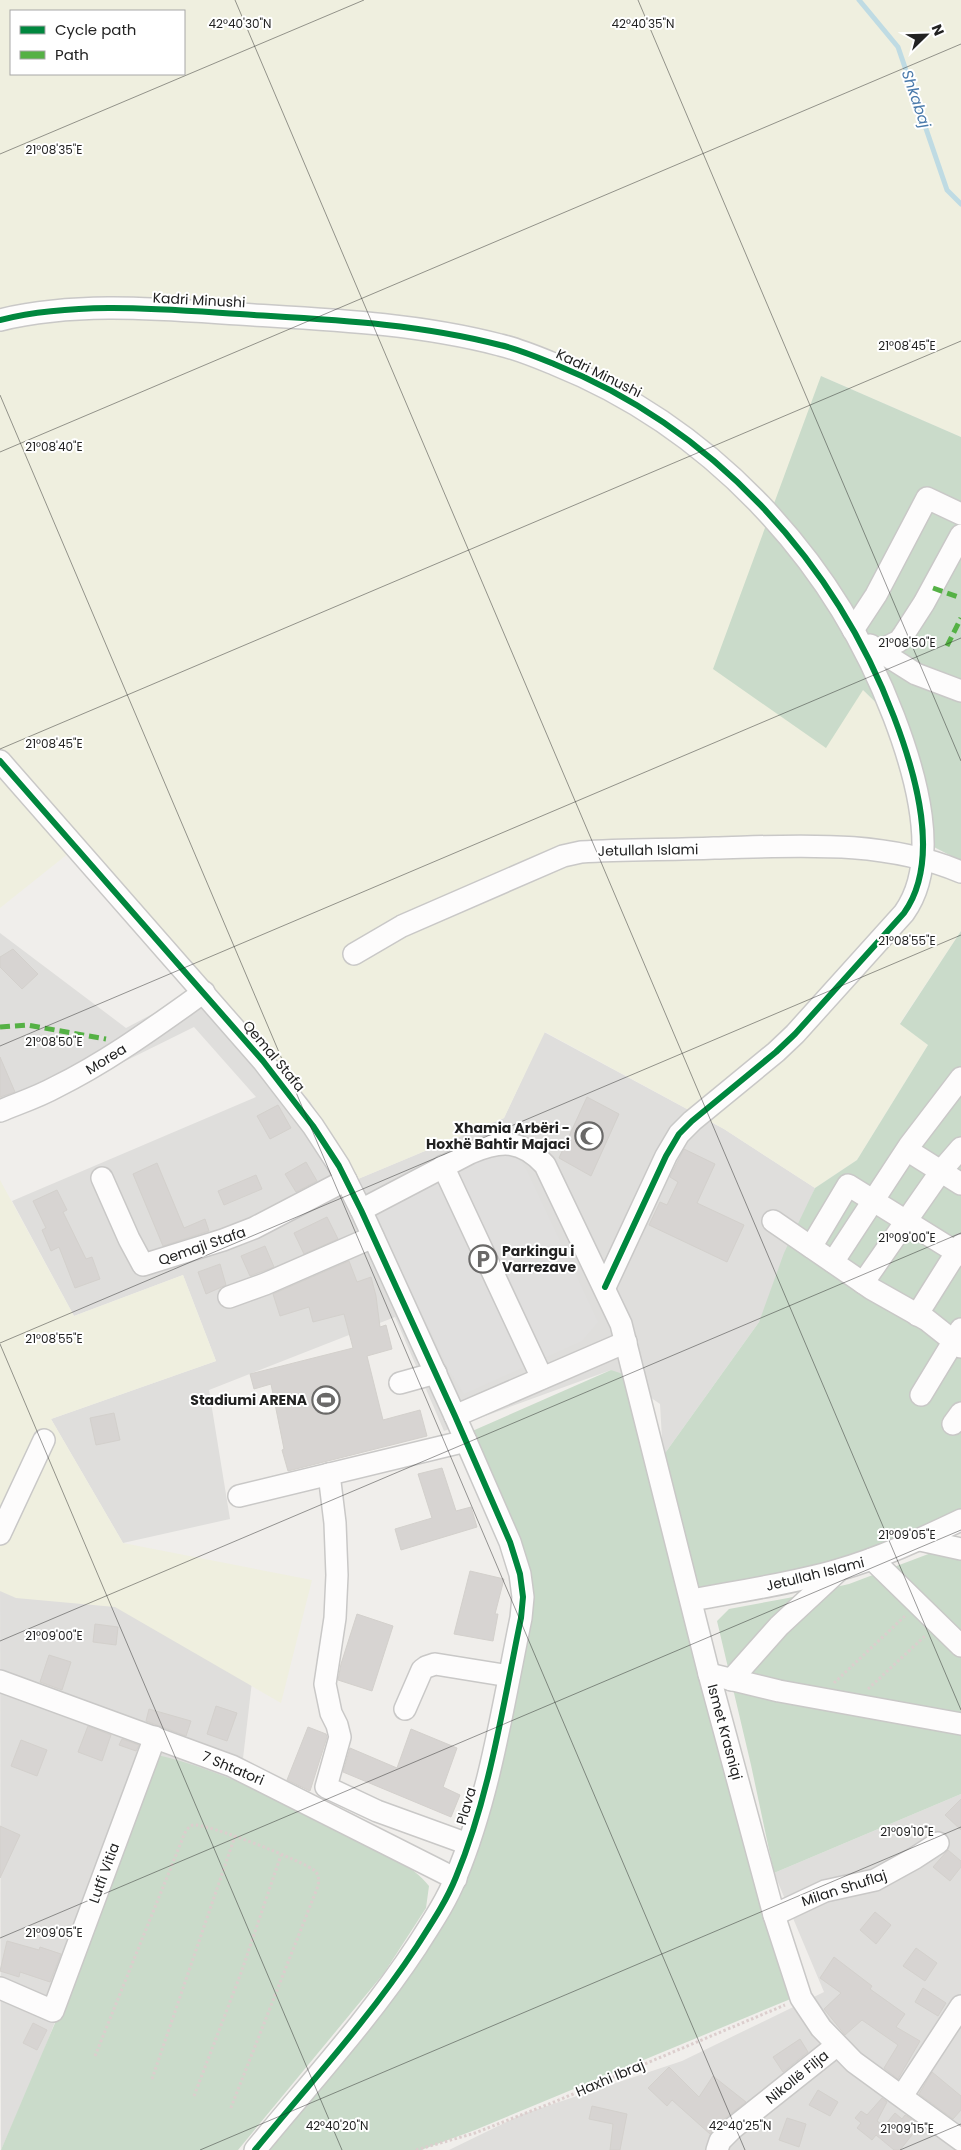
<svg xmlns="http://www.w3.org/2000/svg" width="961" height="2150" viewBox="0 0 961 2150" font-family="Poppins,sans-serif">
<rect width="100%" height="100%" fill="#f0eeeb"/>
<g fill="#dfdedc">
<polygon points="0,933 126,1028 209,984 310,1101 358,1179 504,1118 544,1032 724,1129 815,1188 759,1322 663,1456 660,1404 611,1370 444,1431 395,1317 209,1390 230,1519 123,1543 51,1419 216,1361 183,1275 74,1316 12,1201 256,1097 194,1027 0,1123"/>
<polygon points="0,1559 255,1656 240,1784 158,1755 36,2071 1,2150"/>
<polygon points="961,1794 961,2150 449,2150 523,2114 682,2061 824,1992 774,1873"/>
</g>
<g fill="#efefdf" fill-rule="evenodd">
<path d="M0,0H961V437L821,376L863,690L909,735L932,846L961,877V931L900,1023L928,1045L857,1160L815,1188L724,1129L545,1032L504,1118L358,1179L310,1101L84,841L0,908ZM11,11H184V74H11Z"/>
<polygon points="0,1180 74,1316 183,1275 216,1361 51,1419 123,1543 312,1580 281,1703 115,1607 16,1598 0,1591"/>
</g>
<g fill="#cadbca">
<polygon points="821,376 961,437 961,861 932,846 909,735 863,690 826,748 713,669"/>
<polygon points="961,931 961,1509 924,1528 810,1571 700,1591 663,1456 759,1322 784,1253 815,1188 857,1160 928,1045 900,1024"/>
<polygon points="611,1370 623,1374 793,1998 475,2130 421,2150 267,2150 343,2062 399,1991 444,1922 476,1858 493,1795 529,1609 470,1432"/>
<polygon points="961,1539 961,1794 774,1873 751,1765 717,1621 729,1609 788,1598 849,1584 931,1553"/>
<path d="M158,1755C228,1772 296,1807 359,1841C384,1854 412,1864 429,1886L426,1908L384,1973L238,2150H1L61,2009Z"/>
</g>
<polygon fill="#e0dfde" points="502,1153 518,1158 527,1171 598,1322 582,1341 464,1394 450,1372 384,1234 378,1217 388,1201 455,1168"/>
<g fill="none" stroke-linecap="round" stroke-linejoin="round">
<polyline stroke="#bfdbe3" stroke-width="5" points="859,0 898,47 947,190 961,204"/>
</g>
<g fill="#d7d4d2" stroke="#d3d0cc">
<polygon points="13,949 38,974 22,989 0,967 0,957"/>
<polygon points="0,1057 15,1092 0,1097"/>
<polygon points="587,1097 619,1114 591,1176 559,1158"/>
<polygon points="278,1105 291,1128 270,1139 257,1116"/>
<polygon points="684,1149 715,1164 697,1203 744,1225 727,1262 649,1225 660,1202 667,1205 678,1182 670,1177"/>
<polygon points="306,1162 317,1181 296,1192 285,1174"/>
<polygon points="157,1163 184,1228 205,1219 209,1231 163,1246 133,1174"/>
<polygon points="256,1175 262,1189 224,1205 218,1191"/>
<polygon points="57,1190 67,1210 63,1212 86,1259 92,1257 100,1279 75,1288 59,1247 51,1251 42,1230 46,1228 33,1201"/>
<polygon points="327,1217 338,1239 304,1254 294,1233"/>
<polygon points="265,1246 274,1267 250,1276 241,1256"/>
<polygon points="349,1261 357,1282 371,1277 376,1296 380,1327 386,1325 392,1349 367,1356 383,1420 420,1410 427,1436 288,1471 282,1450 284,1449 271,1384 254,1389 250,1374 353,1348 344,1314 313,1322 309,1307 280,1316 273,1294"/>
<polygon points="220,1264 226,1285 206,1294 198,1272"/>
<polygon points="114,1413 120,1440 96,1445 90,1418"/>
<polygon points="442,1468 456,1511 471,1507 477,1527 401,1550 395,1529 432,1518 418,1474"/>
<polygon points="470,1571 504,1579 495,1614 498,1614 493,1641 454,1634"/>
<polygon points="357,1614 393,1626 372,1691 338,1680 341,1664"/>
<polygon points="95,1624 118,1627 116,1645 93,1642"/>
<polygon points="49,1655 71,1662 62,1690 40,1682"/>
<polygon points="216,1706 237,1713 227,1741 207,1734"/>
<polygon points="149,1709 191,1721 186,1736 146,1721"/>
<polygon points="88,1726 111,1735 102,1761 78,1752"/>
<polygon points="308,1727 326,1734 327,1737 310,1791 287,1780"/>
<polygon points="411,1729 457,1748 443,1787 460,1795 451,1817 343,1772 350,1748 397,1768"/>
<polygon points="122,1739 139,1745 136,1751 119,1745"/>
<polygon points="21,1740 47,1750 37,1776 11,1766"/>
<polygon points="961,1799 961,1830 945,1815"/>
<polygon points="0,1826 20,1835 0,1878"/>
<polygon points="948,1850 961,1861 961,1867 950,1881 933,1867"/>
<polygon points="875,1912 891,1925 876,1944 860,1930"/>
<polygon points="7,1941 39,1950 40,1947 61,1954 50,1982 20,1972 19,1977 0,1971"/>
<polygon points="916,1948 937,1963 925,1981 903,1966"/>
<polygon points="834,1957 872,1986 870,1989 905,2014 896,2027 920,2041 898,2079 884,2068 898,2045 862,2020 845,2035 824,2009 841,1993 820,1978"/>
<polygon points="923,1988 946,2003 938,2016 915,2002"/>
<polygon points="33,2023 47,2030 37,2050 23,2043"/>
<polygon points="800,2039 808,2052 783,2072 773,2057"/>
<polygon points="669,2067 699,2097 713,2076 746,2102 724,2119 710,2134 672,2100 667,2106 648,2088"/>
<polygon points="932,2072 961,2096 961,2110 953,2119 919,2094"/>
<polygon points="818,2090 838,2102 830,2116 809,2105"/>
<polygon points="882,2098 887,2102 877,2121 884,2126 895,2113 902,2119 905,2115 920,2125 900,2150 894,2150 876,2135 872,2140 857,2128 861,2123 855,2118 861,2111 867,2115"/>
<polygon points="592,2106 627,2114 620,2150 610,2150 613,2124 589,2119"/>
<polygon points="787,2118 806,2124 799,2147 779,2140"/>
</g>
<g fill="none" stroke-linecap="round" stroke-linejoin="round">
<g stroke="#c9c8c7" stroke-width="24">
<g id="minor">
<path d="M0,320C82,300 170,310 254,315C337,320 419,324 500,345C518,349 537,357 554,364C711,427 834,559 894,717C915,772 942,860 904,913L795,1034L776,1052L692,1121L679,1134L666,1156L605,1287"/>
<polyline points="853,630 876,595 927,498 961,514"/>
<polyline points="870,645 916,674 961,691"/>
<polyline points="876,649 887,647 899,641 904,634 924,603 961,535"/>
<path d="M0,761L263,1061L313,1126L339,1166L361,1210L455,1416L510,1542L520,1574L523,1597L521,1618C503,1705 490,1795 456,1877C446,1902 431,1924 417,1946C369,2019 310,2083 255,2150"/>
<path d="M354,954L402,926L563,856L581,852C625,849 669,850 714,848C797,846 883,839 961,872"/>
<path d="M0,1111C19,1103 38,1097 56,1087C109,1061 156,1026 204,992"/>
<polyline points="907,1150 961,1184"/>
<polyline points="443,1166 542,1378"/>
<polyline points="102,1178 129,1239 143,1265 223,1240 254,1228 346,1180"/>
<path d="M361,1210L470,1153C501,1140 521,1139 545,1165L621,1324L709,1674L774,1915L801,1998L821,2028L854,2062L961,2140"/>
<polyline points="773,1221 872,1289 927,1320 961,1347"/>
<polyline points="811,1247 848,1185 961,1255"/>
<polyline points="833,1262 909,1146 961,1078"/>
<polyline points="863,1283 941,1171 961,1148"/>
<polyline points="229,1297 265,1284 373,1237"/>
<polyline points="917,1315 961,1245"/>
<polyline points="400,1383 436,1373"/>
<polyline points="921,1395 961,1329"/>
<polyline points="455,1416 626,1342"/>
<polyline points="953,1424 961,1413"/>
<polyline points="329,1474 335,1523 337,1575 335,1618 325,1684 331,1713 337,1725 340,1737 326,1787 377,1811 468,1844"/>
<polyline points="239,1496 466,1441"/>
<polyline points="0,1534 44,1440"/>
<polyline points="920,1540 961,1549"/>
<polyline points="872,1559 961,1646"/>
<path d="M692,1600C740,1591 790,1584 838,1570C880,1558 921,1539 961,1520"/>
<polyline points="709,1674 779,1691 961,1724"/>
<polyline points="731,1680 779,1626 837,1572"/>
<polyline points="0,1681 232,1766 456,1879"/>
<polyline points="405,1709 422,1670 426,1667 435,1664 509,1676"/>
<polyline points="774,1915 825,1891 875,1880 915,1858 938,1843"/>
<polyline points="0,1988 53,2011 155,1737"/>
<polyline points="902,2096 961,2006"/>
<polyline points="717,2150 720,2141 733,2128 836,2046"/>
</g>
</g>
<g stroke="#dccecd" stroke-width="3" stroke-dasharray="2.5 2.5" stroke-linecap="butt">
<polyline points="834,1683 906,1615"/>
<polyline points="868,1689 925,1636"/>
<path d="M95,2056L182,1840C184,1834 187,1827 193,1825C204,1822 306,1862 315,1871C319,1875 319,1880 318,1886L230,2110"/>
<polyline points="152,2079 235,1836"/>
<polyline points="194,2096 241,1973 281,1855"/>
<polyline points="416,2150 475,2133 554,2102 785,2005"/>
</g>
<use href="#minor" stroke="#fdfcfc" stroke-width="21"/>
<g stroke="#55b145" stroke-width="5" stroke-dasharray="10 5" stroke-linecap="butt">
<polyline points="933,588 961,598"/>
<polyline points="947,646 961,618"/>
<polyline points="0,1027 27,1025 106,1039"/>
</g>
<g stroke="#fff" stroke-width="9">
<g id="cycleway">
<path d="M0,320C82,300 170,310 254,315C337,320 419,324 500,345C518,349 537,357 554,364C711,427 834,559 894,717C915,772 942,860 904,913L795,1034L776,1052L692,1121L679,1134L666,1156L605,1287"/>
<path d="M0,761L263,1061L313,1126L339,1166L361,1210L455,1416L510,1542L520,1574L523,1597L521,1618C503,1705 490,1795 456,1877C446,1902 431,1924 417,1946C369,2019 310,2083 255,2150"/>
</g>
</g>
<use href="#cycleway" stroke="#00873e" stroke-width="6"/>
</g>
<path fill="none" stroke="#222" stroke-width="1" stroke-opacity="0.45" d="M235,0L961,1710M638,0L961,761M0,154L364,0M0,395L745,2150M0,452L961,44M0,749L961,341M0,1046L961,638M0,1343L961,935M0,1344L342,2150M0,1641L961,1233M0,1938L961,1530M200,2150L961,1827M900,2150L961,2124"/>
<defs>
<g id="mosque-ring" transform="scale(1.4375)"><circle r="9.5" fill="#fff" stroke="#6a6968" stroke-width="1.5"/><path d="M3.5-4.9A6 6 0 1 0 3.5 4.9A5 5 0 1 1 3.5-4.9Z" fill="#6a6968"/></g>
<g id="parking-ring" transform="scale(1.4375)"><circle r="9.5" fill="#fff" stroke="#6a6968" stroke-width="1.5"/><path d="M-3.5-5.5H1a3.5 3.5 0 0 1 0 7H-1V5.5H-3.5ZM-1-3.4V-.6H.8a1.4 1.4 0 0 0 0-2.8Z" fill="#6a6968"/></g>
<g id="stadium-ring" transform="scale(1.4375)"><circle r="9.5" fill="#fff" stroke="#6a6968" stroke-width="1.5"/><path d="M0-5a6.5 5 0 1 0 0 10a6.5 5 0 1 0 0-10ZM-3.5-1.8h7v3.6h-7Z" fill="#6a6968"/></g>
</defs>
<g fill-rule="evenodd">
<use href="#mosque-ring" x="589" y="1136"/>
<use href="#parking-ring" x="483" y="1259"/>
<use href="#stadium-ring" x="326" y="1400"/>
</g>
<g text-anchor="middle" stroke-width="4" stroke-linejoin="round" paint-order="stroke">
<g font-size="14" fill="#222" stroke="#fff">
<text transform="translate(199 300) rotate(3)" y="5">Kadri Minushi</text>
<text transform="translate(599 373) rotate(26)" y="5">Kadri Minushi</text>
<text transform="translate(648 850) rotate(-1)" y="5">Jetullah Islami</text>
<text transform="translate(274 1056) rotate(50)" y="5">Qemal Stafa</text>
<text transform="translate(106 1059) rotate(-32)" y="5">Morea</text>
<text transform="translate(202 1246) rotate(-19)" y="5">Qemajl Stafa</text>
<text transform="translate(815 1574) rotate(-14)" y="5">Jetullah Islami</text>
<text transform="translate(725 1732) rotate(75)" y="5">Ismet Krasniqi</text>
<text transform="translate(233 1768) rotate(23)" y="5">7 Shtatori</text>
<text transform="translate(466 1806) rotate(-74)" y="5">Plava</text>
<text transform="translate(104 1873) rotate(-70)" y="5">Lutfi Vitia</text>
<text transform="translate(844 1888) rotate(-18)" y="5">Milan Shuflaj</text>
<text transform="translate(797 2077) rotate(-39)" y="5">Nikollë Filja</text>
<text transform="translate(610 2078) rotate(-23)" y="5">Haxhi Ibraj</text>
</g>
<g font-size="14" font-weight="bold" fill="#222" stroke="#fff" text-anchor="end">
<text x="570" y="1133">Xhamia Arbëri -<tspan x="570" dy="16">Hoxhë Bahtir Majaci</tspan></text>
<text x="502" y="1256" text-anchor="start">Parkingu i<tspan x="502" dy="16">Varrezave</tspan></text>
<text x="307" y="1405">Stadiumi ARENA</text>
</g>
<g font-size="15" font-style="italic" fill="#4a7aab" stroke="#fff">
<text transform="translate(916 99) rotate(71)" y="5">Shkabaj</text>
</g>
</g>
<g font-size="12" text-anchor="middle" fill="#222" stroke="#fff" stroke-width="4" stroke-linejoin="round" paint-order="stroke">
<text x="240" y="28">42°40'30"N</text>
<text x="643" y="28">42°40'35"N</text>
<text x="54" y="154">21°08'35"E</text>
<text x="907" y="350">21°08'45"E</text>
<text x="54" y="451">21°08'40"E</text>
<text x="907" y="647">21°08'50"E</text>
<text x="54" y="748">21°08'45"E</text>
<text x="907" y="945">21°08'55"E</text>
<text x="54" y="1046">21°08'50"E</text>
<text x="907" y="1242">21°09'00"E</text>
<text x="54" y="1343">21°08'55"E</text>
<text x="907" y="1539">21°09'05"E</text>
<text x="54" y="1640">21°09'00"E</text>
<text x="907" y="1836">21°09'10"E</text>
<text x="54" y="1937">21°09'05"E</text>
<text x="337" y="2130">42°40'20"N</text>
<text x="740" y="2130">42°40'25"N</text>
<text x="907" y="2133">21°09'15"E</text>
</g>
<rect x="10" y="10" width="175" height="65" fill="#ffffff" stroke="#a7a7a7"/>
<rect x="20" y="26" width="25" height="8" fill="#00873e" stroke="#a7a7a7"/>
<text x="55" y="35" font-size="15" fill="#222222">Cycle path</text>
<rect x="20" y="51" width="25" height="8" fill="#55b145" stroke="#a7a7a7"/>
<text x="55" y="60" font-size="15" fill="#222222">Path</text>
<g transform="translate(926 35) rotate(67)" stroke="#ffffff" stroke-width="4" paint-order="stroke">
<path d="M0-4L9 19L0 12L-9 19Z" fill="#222222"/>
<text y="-8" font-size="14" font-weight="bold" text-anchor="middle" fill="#222222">N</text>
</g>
</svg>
